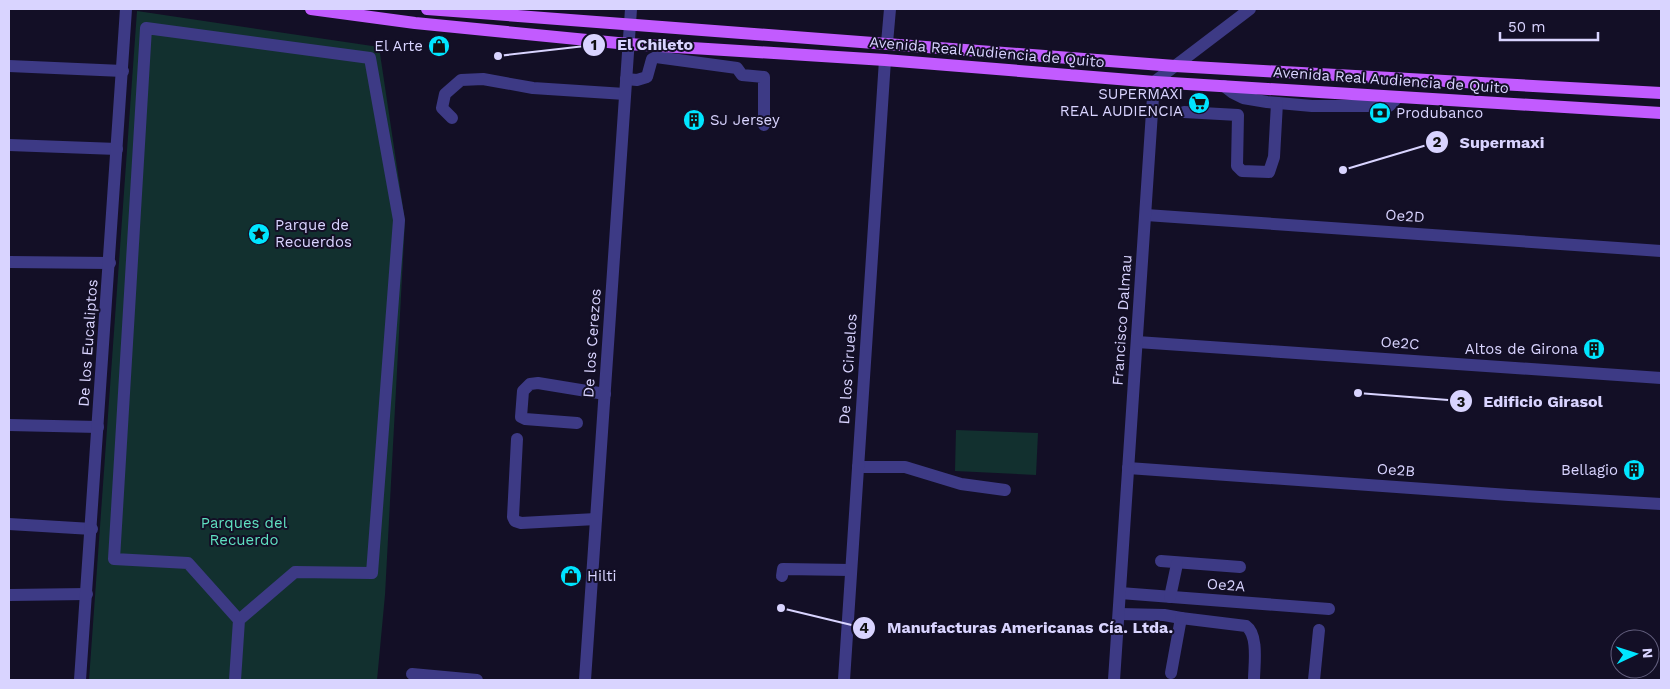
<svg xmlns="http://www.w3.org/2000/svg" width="1670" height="689" viewBox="0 0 1670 689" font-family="'Work Sans',sans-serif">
<rect width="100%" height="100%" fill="#130f26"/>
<g fill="#12302f">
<polygon points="137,11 379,47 405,221 385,595 377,680 89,680"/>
<polygon points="956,430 1038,433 1036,475 955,471"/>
</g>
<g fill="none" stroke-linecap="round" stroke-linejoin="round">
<g stroke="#3d3a85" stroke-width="12">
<polyline points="887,43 890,9"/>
<polyline points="9,66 123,71"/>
<polyline points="626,79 637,80 647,77 652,59 656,57 737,68 742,75 764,77 764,125"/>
<polyline points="1224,86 1233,93 1243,98 1267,102 1312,106 1389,106 1398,97"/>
<polyline points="1184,112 1238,115 1237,166 1242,171 1269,172 1274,157 1277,103"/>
<polyline points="452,118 442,108 445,94 461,80 483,79 533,88 625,94"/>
<polyline points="9,145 117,149"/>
<polyline points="1146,215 1661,251"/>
<polyline points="9,262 110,263"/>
<polyline points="1137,342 1661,378"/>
<polyline points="577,423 525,419 521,417 523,391 530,384 538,383 605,394"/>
<polyline points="9,425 98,427"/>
<polyline points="517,439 513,517 515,521 521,523 596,519"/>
<polyline points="858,467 905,467 961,484 1005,490"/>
<polyline points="1128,468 1509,495 1661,504"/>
<polyline points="9,524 92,529"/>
<polyline points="1161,561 1240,567"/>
<polyline points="782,576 783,569 851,570"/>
<polyline points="1120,593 1329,609"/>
<polyline points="9,595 87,594"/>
<polyline points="1170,597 1177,564"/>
<polyline points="1119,614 1164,615 1181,618 1171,673"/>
<path d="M1181,618L1246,626C1259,635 1254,666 1254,680"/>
<polyline points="412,674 477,680"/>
<polyline points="80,680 126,9"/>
<polyline points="235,680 239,620 295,572 372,573 399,220 370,58 146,28 114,559 188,563 239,620"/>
<polyline points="585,680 631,9"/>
<polyline points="844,680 885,60"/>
<polyline points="1114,680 1154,82 1250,9"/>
<polyline points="1314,680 1319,630"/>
</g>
<g stroke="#c25bff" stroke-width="12">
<polyline points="311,9 415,23 628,44 885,60 1155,82 1661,113"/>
<polyline points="427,9 1175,66 1661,93"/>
</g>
</g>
<defs>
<g id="shop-disc" transform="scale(1.125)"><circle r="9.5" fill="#00e5ff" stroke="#130f26"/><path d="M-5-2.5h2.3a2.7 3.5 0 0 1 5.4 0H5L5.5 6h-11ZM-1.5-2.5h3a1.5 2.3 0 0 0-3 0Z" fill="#111"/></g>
<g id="supermarket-disc" transform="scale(1.125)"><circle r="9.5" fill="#00e5ff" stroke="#130f26"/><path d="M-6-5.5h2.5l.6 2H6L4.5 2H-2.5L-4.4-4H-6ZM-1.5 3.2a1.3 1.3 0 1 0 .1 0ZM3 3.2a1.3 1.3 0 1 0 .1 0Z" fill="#111"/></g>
<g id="bank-disc" transform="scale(1.125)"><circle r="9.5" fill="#00e5ff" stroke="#130f26"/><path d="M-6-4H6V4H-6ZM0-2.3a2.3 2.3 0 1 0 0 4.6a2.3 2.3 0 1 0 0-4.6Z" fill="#111"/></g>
<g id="building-disc" transform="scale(1.125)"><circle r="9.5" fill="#00e5ff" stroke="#130f26"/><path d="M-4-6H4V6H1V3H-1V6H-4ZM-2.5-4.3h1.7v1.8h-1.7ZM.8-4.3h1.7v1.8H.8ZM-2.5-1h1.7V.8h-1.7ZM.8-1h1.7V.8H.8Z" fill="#111"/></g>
<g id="sight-disc" transform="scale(1.125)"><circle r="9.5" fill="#00e5ff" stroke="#130f26"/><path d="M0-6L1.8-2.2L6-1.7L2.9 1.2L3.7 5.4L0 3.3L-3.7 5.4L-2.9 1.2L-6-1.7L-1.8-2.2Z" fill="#111"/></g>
</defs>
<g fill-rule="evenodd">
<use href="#shop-disc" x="439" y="46"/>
<use href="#supermarket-disc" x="1199" y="103"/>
<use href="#bank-disc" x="1380" y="113"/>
<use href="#building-disc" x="694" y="120"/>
<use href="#sight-disc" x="259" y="234"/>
<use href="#building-disc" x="1594" y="349"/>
<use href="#building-disc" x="1634" y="470"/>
<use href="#shop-disc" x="571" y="576"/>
</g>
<g text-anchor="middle" stroke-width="4" stroke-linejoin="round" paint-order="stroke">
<g font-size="15" fill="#d9d4ff" stroke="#130f26" text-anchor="end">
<text x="423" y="51">El Arte</text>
<text x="1183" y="99">SUPERMAXI<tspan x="1183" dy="17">REAL AUDIENCIA</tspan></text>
<text x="1396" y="118" text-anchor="start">Produbanco</text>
<text x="710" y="125" text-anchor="start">SJ Jersey</text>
<text x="275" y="230" text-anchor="start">Parque de<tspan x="275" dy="17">Recuerdos</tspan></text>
<text x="1578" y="354">Altos de Girona</text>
<text x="1618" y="475">Bellagio</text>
<text x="587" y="581" text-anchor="start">Hilti</text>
</g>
<g font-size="15" fill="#d9d4ff" stroke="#130f26">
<text transform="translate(987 52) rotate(5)" y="5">Avenida Real Audiencia de Quito</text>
<text transform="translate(1391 80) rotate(4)" y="5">Avenida Real Audiencia de Quito</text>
<text transform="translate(1405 216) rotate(4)" y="5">Oe2D</text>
<text transform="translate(1122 320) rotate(-86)" y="5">Francisco Dalmau</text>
<text transform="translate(88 343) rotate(-86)" y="5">De los Eucaliptos</text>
<text transform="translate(592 343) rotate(-86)" y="5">De los Cerezos</text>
<text transform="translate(1400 343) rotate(4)" y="5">Oe2C</text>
<text transform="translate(848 369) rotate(-86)" y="5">De los Ciruelos</text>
<text transform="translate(1396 470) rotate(4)" y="5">Oe2B</text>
<text transform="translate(1226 585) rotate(4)" y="5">Oe2A</text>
</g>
<g font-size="15" fill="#5fe0c0" stroke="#130f26">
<text x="244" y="528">Parques del<tspan x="244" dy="17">Recuerdo</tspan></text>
</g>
</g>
<path fill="none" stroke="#d9d4ff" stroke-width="2" d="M498 56L594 45M1343 170L1437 142M1358 393L1461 401M781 608L864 628"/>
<g fill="#d9d4ff" stroke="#130f26" stroke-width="2">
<circle cx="498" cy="56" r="5"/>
<circle cx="1343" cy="170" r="5"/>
<circle cx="1358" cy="393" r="5"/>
<circle cx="781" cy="608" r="5"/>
<circle cx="594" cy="45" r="12"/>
<circle cx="1437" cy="142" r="12"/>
<circle cx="1461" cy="401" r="12"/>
<circle cx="864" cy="628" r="12"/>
</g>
<g font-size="15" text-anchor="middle" font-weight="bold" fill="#111">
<text x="594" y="50">1</text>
<text x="1437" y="147">2</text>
<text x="1461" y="407">3</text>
<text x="864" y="633">4</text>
</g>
<g font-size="16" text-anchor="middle" font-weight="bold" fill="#d9d4ff" stroke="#130f26" stroke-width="4" stroke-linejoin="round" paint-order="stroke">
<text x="655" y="50">El Chileto</text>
<text x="1502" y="148">Supermaxi</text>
<text x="1543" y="407">Edificio Girasol</text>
<text x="1030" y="633">Manufacturas Americanas Cía. Ltda.</text>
</g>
<rect width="1670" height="689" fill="none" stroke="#d9d4ff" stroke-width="20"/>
<g transform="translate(1635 654) rotate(86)"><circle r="24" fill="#130f26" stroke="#625e7d"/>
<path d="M0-4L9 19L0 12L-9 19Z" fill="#00e5ff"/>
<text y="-8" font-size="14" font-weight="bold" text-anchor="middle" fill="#d9d4ff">N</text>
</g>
<path d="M1500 32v8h98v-8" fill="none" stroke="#d9d4ff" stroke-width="2.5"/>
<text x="1508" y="32" font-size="15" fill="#d9d4ff" stroke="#130f26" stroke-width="4" paint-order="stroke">50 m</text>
</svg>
